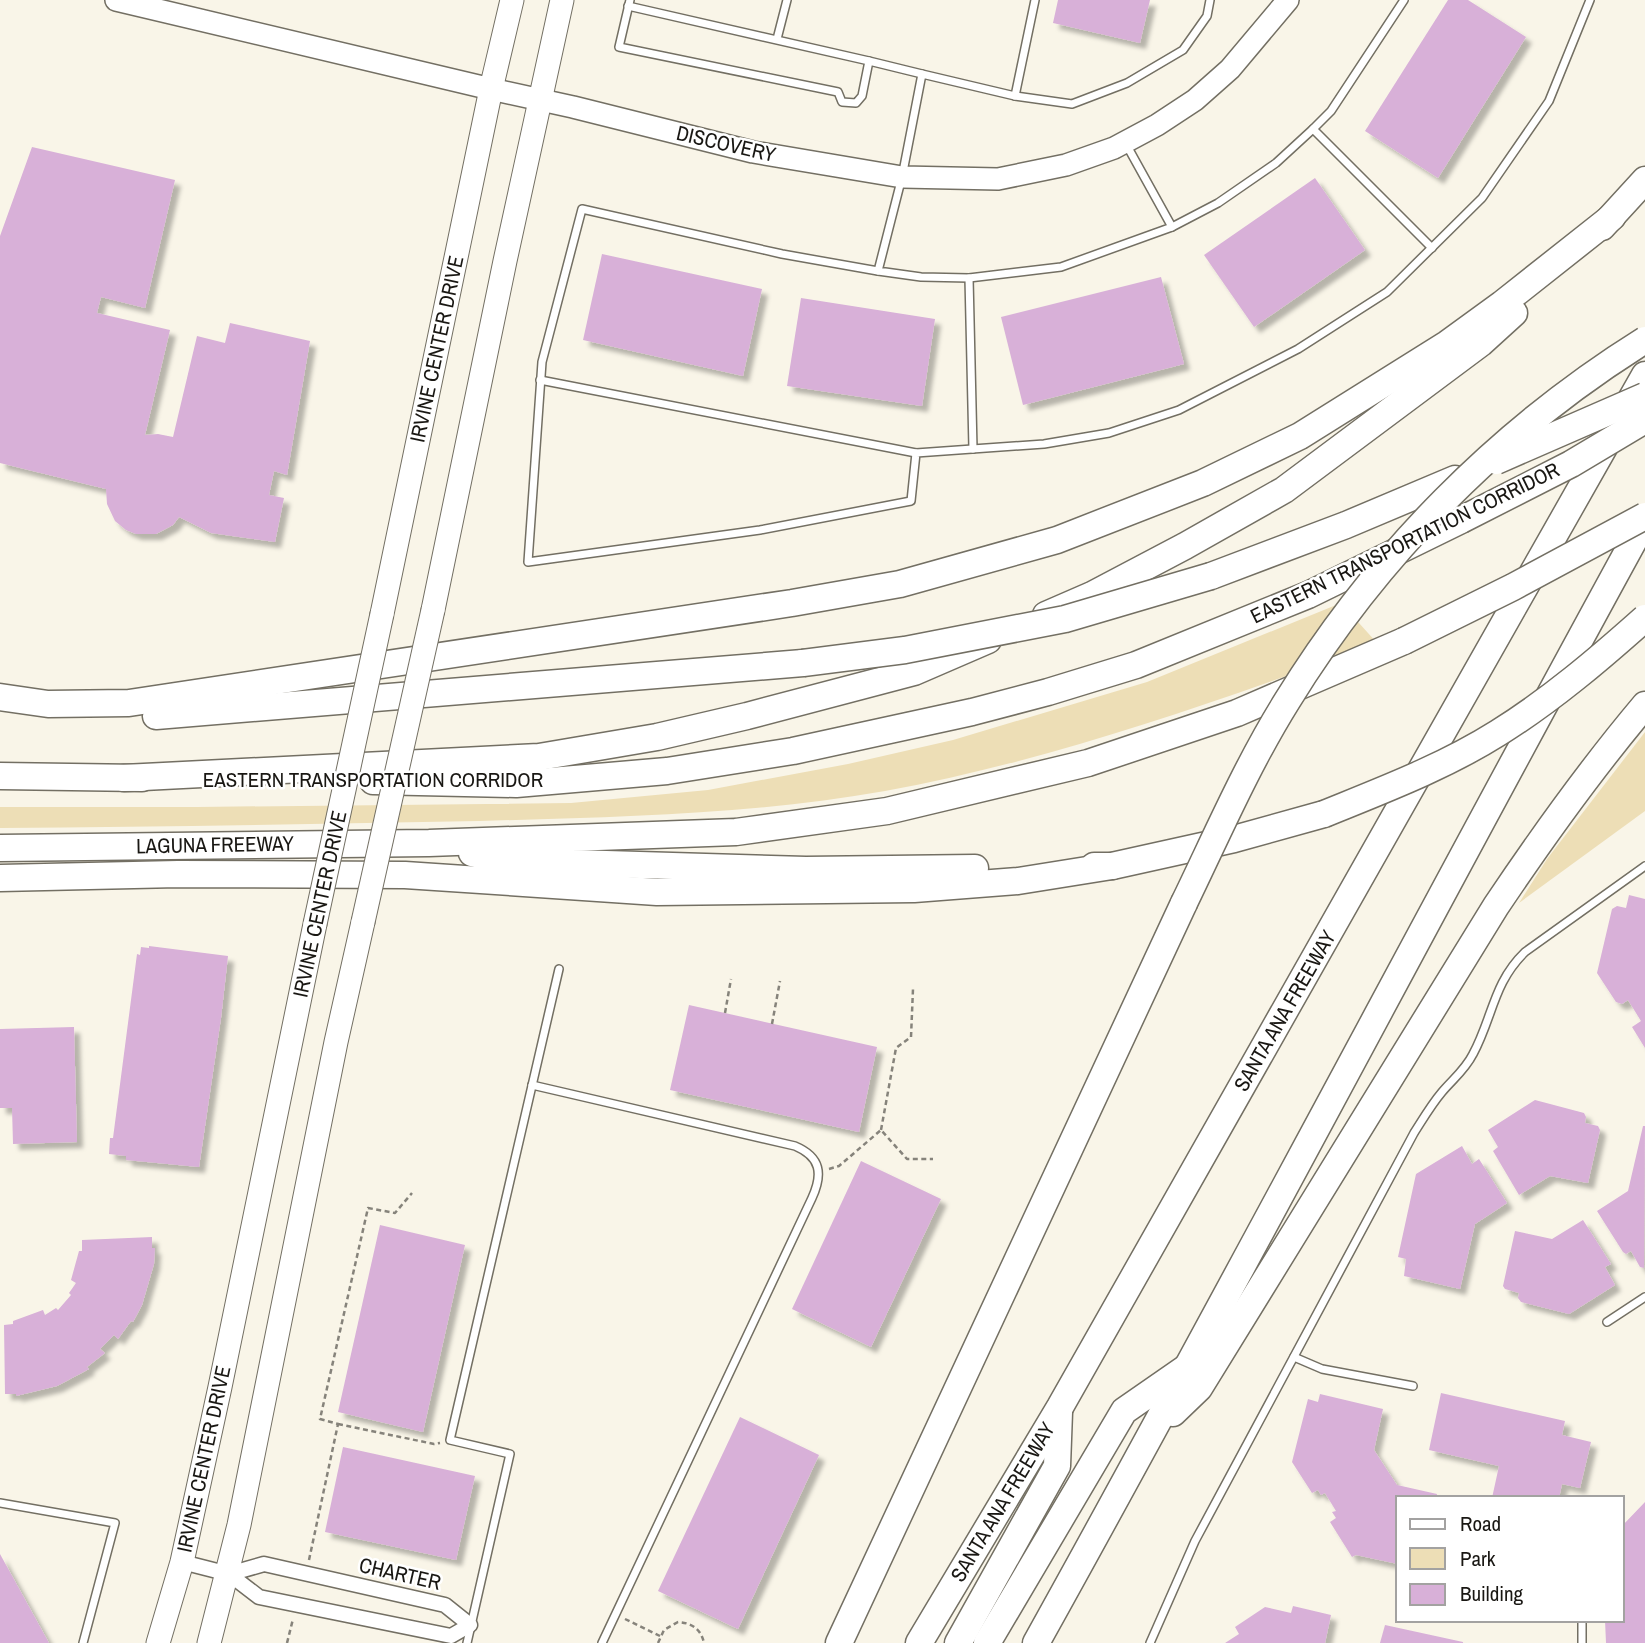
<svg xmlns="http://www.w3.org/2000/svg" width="1645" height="1643" viewBox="0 0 1645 1643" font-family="'Archivo Narrow',sans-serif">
<defs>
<filter id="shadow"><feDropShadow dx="6" dy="6" stdDeviation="2" flood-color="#0004"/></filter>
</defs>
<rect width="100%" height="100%" fill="#f9f5e8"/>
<g fill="#eddeb6">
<path d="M1341,603L1377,643C1216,702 1054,760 885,791C751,815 614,817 479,821C319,824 160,827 0,828V807H197L571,803L708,790L848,764L953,740L1147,682Z"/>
<polygon points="1645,732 1645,811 1519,903 1547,859"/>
</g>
<g fill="#d8b0d8" filter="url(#shadow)">
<polygon points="1058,0 1150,0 1140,43 1053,23"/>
<polygon points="1448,0 1468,0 1526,37 1438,178 1365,131"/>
<polygon points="32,147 175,180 145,308 101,297 97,313 170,330 145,435 158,434 173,437 197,336 225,343 230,323 310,341 287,475 274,471 269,495 284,498 275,542 211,533 179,517 173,525 156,534 136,534 126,530 115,521 107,504 106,489 0,463 0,236"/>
<polygon points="1315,178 1365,250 1254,327 1204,255"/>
<polygon points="602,254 762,289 743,376 583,340"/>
<polygon points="1161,277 1184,364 1023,405 1001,317"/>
<polygon points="801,298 935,319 922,406 787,386"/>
<polygon points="1629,895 1645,899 1645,1048 1632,1027 1641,1021 1628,1000 1622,1004 1616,1002 1597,973 1612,909 1617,906 1626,908"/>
<polygon points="149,946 228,956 221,1018 199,1167 126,1160 126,1156 109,1154 110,1138 113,1138 137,954 140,955 141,947 149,948"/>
<polygon points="689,1005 877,1047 859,1132 670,1090"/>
<polygon points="74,1027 77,1142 13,1144 12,1108 0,1108 0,1029"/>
<polygon points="1535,1100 1584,1113 1586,1117 1585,1123 1598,1126 1600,1130 1588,1183 1550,1176 1519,1195 1493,1151 1498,1147 1488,1130"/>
<polygon points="1643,1126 1645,1126 1644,1268 1640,1267 1631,1251 1626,1254 1623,1252 1597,1211 1628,1191"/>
<polygon points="1462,1146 1472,1164 1479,1159 1507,1203 1475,1224 1460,1289 1404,1276 1406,1259 1398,1257 1416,1174"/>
<polygon points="861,1161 941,1199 871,1347 792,1309"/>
<polygon points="1583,1220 1611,1264 1605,1267 1615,1285 1569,1314 1521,1302 1518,1298 1519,1293 1505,1289 1503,1286 1515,1231 1552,1239"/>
<polygon points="380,1225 465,1245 423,1432 338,1412"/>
<polygon points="152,1237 152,1248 155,1248 154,1264 142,1305 133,1322 131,1321 118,1339 114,1335 100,1349 105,1353 87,1367 89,1369 57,1386 16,1396 16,1394 5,1394 4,1325 13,1324 13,1321 43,1310 45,1315 56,1308 58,1310 71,1295 69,1293 76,1283 71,1280 79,1251 82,1251 82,1240"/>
<polygon points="1441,1393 1565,1421 1562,1435 1591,1442 1580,1488 1562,1484 1559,1498 1492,1498 1499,1466 1429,1450"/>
<polygon points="1320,1394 1383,1409 1374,1450 1397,1485 1437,1494 1436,1498 1398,1498 1398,1564 1356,1555 1352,1557 1330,1522 1336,1518 1332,1512 1336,1511 1325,1493 1321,1495 1318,1490 1312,1493 1292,1462 1308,1399 1318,1402"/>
<polygon points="740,1417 819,1455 738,1629 658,1591"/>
<polygon points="343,1447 475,1476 456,1560 325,1532"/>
<polygon points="1645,1502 1645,1643 1606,1643 1605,1620 1622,1620 1622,1526"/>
<polygon points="0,1554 49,1643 0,1643"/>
<polygon points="1293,1606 1331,1615 1325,1643 1225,1643 1239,1634 1235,1627 1265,1607 1291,1613"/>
<polygon points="1385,1625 1463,1642 1463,1643 1380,1643"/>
</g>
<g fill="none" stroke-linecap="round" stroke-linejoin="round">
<g stroke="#736f63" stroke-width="10">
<g id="lane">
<polyline points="630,0 619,47 838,92 842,102 856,103 862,96 869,61 922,74"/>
<polyline points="628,6 869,61"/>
<polyline points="777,39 787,0"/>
<polyline points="1015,96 1035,0"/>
<polyline points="1313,129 1432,248"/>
<polyline points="1126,144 1172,227 1061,267 969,278 921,277 878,271 902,177 922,74 1015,96 1072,104 1127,83 1183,50 1207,16 1210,0"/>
<polyline points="1172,227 1218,203 1276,163 1313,129 1331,111 1404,0"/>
<polyline points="878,271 782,254 582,209 542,362 528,562 760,530 911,501 916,453 1044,444 1109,433 1179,410 1298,349 1387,292 1482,198 1549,101 1590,0"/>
<polyline points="969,278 973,449"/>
<polyline points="540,380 916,453"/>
<path d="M532,1085L795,1146C821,1157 823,1174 812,1198L602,1643"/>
<polyline points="1607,1322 1645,1297"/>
<polyline points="1294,1357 1322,1369 1413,1386"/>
<polyline points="0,1503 115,1523 83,1643"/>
<polyline points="1582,1620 1582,1643"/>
<polyline points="467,1643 510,1454 450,1440 559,969"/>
<path d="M1150,1643L1195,1541L1414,1133C1423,1119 1431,1105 1442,1092C1453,1079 1465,1070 1473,1054C1493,1017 1493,983 1525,952L1645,866"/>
</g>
</g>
<g stroke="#736f63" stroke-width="17">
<polyline id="street" points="182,1562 229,1574 259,1597 451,1636 470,1625 445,1605 264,1564 229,1574"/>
</g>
<g stroke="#736f63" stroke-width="24">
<polyline id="secondary" points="116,0 491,89 573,107 753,152 902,177 998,179 1066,165 1114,148 1157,125 1195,100 1230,69 1288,0"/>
</g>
<g stroke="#736f63" stroke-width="25">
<g id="primary">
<polyline points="433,610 505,261 562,0"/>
<polyline points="382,614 491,89 512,0"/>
<polyline points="158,1643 182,1562 220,1387 315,924"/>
<polyline points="209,1643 239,1525 336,1042 363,922"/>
</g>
</g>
<g stroke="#736f63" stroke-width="29">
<g id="highway">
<polyline points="1602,227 1645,180"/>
<polyline points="1211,576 1346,525 1455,479"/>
<polyline points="1046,615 1092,595 1185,546 1284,490 1481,343 1514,313"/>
<polyline points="0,697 48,704 129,703 792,603 900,584 1057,540 1203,483 1300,436 1447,344 1502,304 1612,217"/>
<polyline points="156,716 803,663"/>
<polyline points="0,776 142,778"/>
<polyline points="124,778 539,757 657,737 747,716 914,672 988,640"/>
<polyline points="373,781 516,784 667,771 793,751 972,712 1048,692 1136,665 1308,595 1461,520"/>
<polyline points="0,848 429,843 736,832 887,811 1088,763 1237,713 1404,641"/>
<polyline points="472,853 493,858 573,863 806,870 975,868"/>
<polyline points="1094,866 1112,866 1234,839 1324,814"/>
<polyline points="0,878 178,874 405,875 657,892 914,889 1018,881 1112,866"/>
<path d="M1173,1413L1199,1388L1496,906C1543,836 1591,769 1645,705"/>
<polyline points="839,1643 1184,903"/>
<polyline points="919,1643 1060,1407 1645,375"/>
<polyline points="958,1643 1057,1466 1059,1412"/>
<polyline points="987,1643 1124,1411 1186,1368"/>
<path d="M1036,1643C1243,1271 1440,894 1645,520"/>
</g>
</g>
<g stroke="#86837b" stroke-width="2.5" stroke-dasharray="5 3.5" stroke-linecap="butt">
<polyline points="725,1013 731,979"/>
<polyline points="772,1024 780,981"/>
<polyline points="881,1130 896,1048 911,1037 913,989"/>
<polyline points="829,1169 839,1166 881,1130 907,1159 933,1159"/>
<polyline points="338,1424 434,1444 440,1443"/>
<polyline points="309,1560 338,1424 320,1419 368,1208 395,1213 412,1193"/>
<polyline points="625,1619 660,1636"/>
<polyline points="287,1643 293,1619"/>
<path d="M658,1643L664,1630L678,1622C692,1623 701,1629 704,1643"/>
</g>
<use href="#lane" stroke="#fff" stroke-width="7"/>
<use href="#street" stroke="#fff" stroke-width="14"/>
<use href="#secondary" stroke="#fff" stroke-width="21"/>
<use href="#primary" stroke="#fff" stroke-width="23"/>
<use href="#highway" stroke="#fff" stroke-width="26"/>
<g stroke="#736f63" stroke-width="25" stroke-linecap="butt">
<g id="primary-bridge">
<polyline points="363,922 433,610"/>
<polyline points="315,924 382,614"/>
</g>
</g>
<g stroke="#736f63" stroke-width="29" stroke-linecap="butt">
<g id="highway-bridge">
<polyline points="1496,461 1645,396"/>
<polyline points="1461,520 1571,464 1645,420"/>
<polyline points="1404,641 1513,587 1645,516"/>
<polyline points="803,663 905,650 1065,619 1211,576"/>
<path d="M1324,814C1383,790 1444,767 1498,733C1551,700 1599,659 1645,618"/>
<path d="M1184,903C1217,835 1247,765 1287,701C1377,555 1499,431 1645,340"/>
</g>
</g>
<use href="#primary-bridge" stroke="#fff" stroke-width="23"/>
<use href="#highway-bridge" stroke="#fff" stroke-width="26"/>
</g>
<g text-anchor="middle" stroke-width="5" stroke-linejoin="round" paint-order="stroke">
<g font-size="21" fill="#191713" stroke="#fff">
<text transform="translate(726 144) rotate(13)" y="7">DISCOVERY</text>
<text transform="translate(437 349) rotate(-78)" y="7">IRVINE CENTER DRIVE</text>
<text transform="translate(1405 543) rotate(-26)" y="7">EASTERN TRANSPORTATION CORRIDOR</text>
<text x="373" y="787">EASTERN TRANSPORTATION CORRIDOR</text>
<text transform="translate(215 845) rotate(-1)" y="7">LAGUNA FREEWAY</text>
<text transform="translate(320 904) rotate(-78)" y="7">IRVINE CENTER DRIVE</text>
<text transform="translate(1285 1011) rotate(-60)" y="7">SANTA ANA FREEWAY</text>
<text transform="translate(204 1459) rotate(-78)" y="7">IRVINE CENTER DRIVE</text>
<text transform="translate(1003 1502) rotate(-59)" y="7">SANTA ANA FREEWAY</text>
<text transform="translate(400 1574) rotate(13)" y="7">CHARTER</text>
</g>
</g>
<rect x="1396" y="1496" width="228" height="126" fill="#ffffff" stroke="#a3a2a1" stroke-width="2"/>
<rect x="1410" y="1519" width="35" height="10" fill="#ffffff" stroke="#a3a2a1" stroke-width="2"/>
<text x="1460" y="1531" font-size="21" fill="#191713">Road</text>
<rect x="1410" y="1548" width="35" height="21" fill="#eddeb6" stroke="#a3a2a1" stroke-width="2"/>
<text x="1460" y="1566" font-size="21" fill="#191713">Park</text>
<rect x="1410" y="1584" width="35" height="21" fill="#d8b0d8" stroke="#a3a2a1" stroke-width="2"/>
<text x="1460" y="1601" font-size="21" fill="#191713">Building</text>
</svg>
